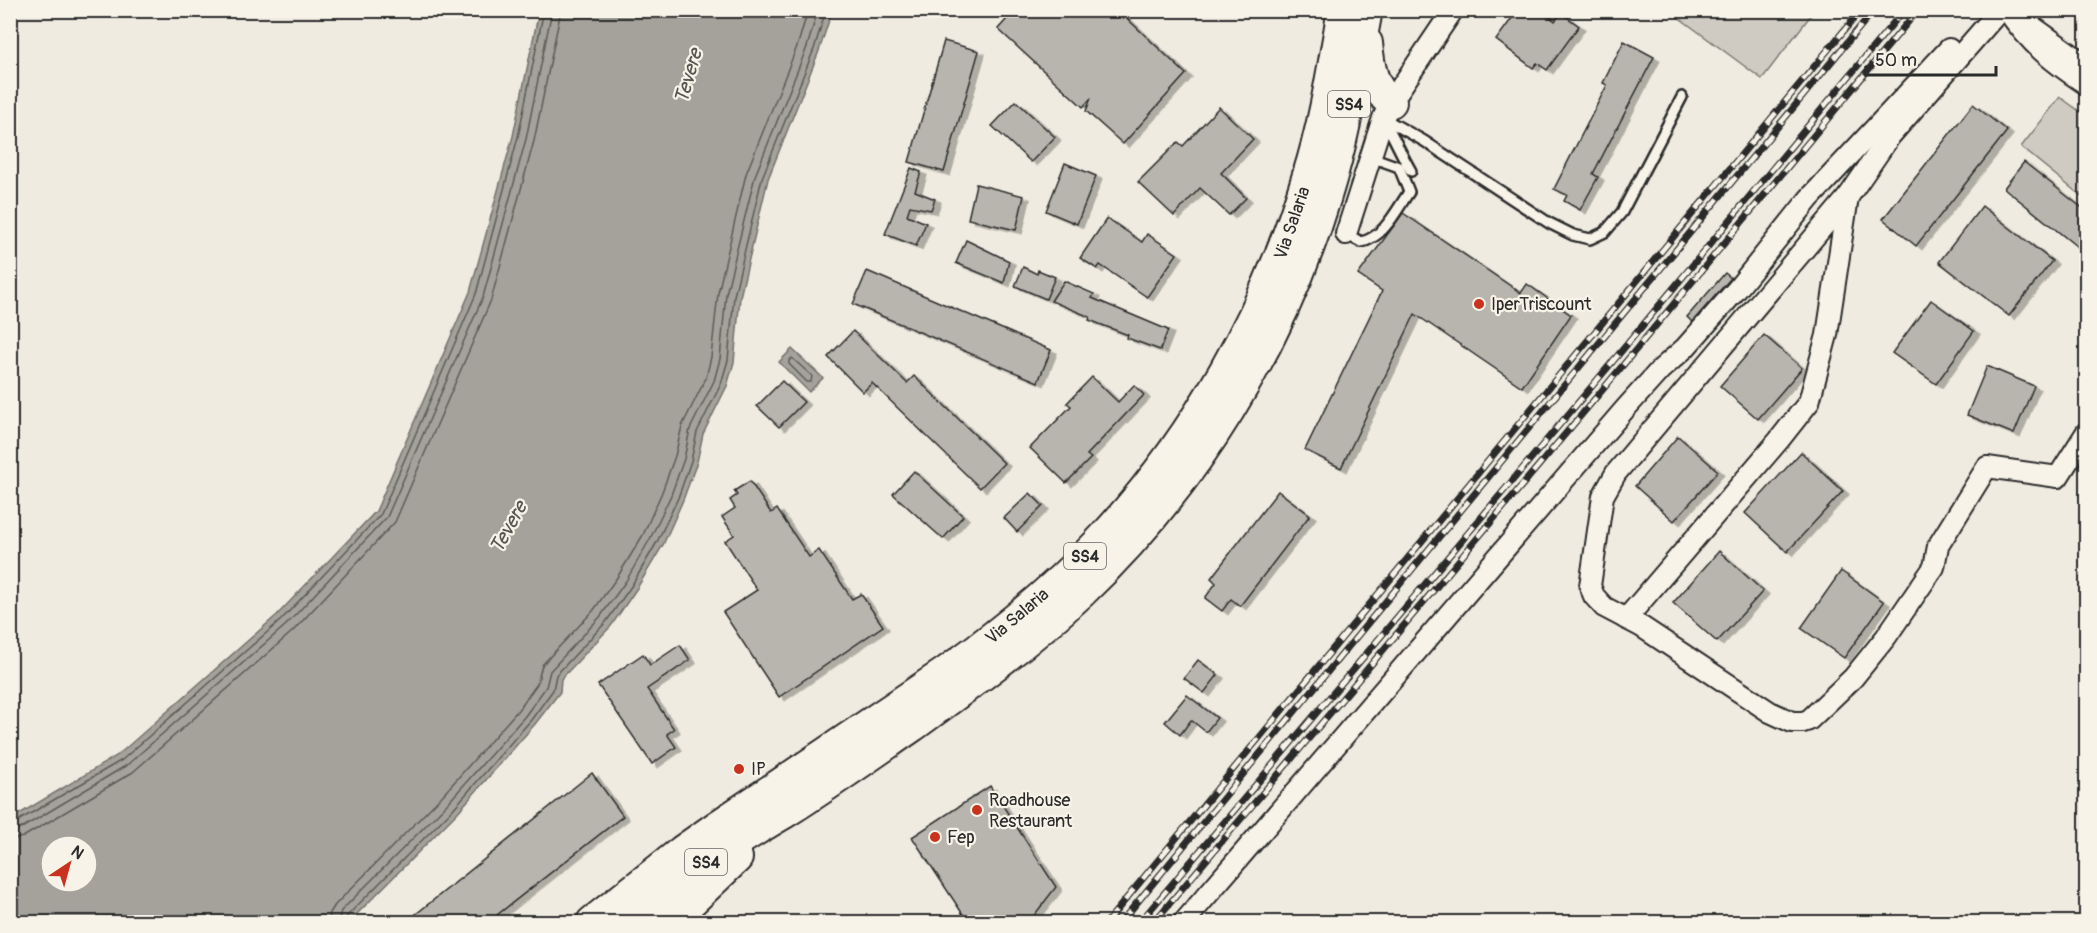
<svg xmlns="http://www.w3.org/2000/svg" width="2097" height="933" viewBox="0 0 2097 933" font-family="Pangolin,sans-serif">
<defs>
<filter id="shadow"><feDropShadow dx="6" dy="3.5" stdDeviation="0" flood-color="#0004"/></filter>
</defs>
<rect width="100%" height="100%" fill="#efebe0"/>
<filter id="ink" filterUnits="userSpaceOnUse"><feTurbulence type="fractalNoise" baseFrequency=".0167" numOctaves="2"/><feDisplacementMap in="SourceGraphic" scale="12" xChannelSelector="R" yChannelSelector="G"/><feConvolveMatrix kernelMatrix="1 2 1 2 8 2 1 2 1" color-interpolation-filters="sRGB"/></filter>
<g filter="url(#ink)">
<g fill="#cfcbc2" stroke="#7d7b76" stroke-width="1.5">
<polygon points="1670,11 1814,11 1762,79"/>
<polygon points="2060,97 2086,116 2086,200 2021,147"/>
</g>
<g fill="#a4a29a" stroke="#74726e" stroke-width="1.5" fill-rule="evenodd">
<path d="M539,11H832L819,51L768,179L740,297L734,362L727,386L703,434L697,462L683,500L663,545L637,588L611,626L561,679L560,692L535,724L457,813L349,922H11V819L118,755L277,615L376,511L470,292L513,136ZM51,846H87V882H51Z"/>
<polygon points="792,349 823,378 809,392 779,362"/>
</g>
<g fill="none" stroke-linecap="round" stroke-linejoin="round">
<g stroke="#5b5b57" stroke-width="1.5">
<polygon points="792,358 812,376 811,382 807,382 789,364 789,361"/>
<polyline points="10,823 16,822 122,760 281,620 381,514 476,294 518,137 544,10"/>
<polyline points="10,831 20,829 127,765 286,625 387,517 483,297 526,139 552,10"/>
<polyline points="10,840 23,837 133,772 293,631 395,522 491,300 534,141 561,10"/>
<polyline points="329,922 330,913 335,905 441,797 518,710 537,684 542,665 593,611 618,576 643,535 662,492 675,456 682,426 706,378 711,357 718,293 746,174 798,44 808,10"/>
<polyline points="338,922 341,911 447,804 525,716 546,687 550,671 600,617 626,581 650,539 671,495 684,459 690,429 714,381 720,359 726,294 755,176 807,47 818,10"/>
<polyline points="345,922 347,916 453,809 531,720 553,690 556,675 606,622 632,585 657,542 678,498 691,461 697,432 721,384 728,360 734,296 762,178 814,49 826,10"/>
</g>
</g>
<g fill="#b8b5ae" stroke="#2b2b2b" stroke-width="1.5" filter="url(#shadow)">
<polygon points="1015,10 1118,10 1186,74 1123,144 1086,111 1091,98 1083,107 998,29"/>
<polygon points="1518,10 1541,10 1555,21 1561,13 1579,26 1547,70 1537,63 1533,68 1496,40"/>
<polygon points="944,41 979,51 944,172 909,162"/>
<polygon points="1624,41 1654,57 1593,174 1598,177 1580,210 1564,201 1567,195 1554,189 1607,85 1603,83"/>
<polygon points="1016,101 1055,137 1031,162 992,126"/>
<polygon points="1973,104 2007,131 1916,246 1883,219"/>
<polygon points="1219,107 1253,139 1221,173 1246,198 1229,215 1200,188 1174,216 1138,182 1178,142 1183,146"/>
<polygon points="2024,162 2086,211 2086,254 2004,188"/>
<polygon points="1065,163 1096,176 1077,224 1046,211"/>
<polygon points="911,168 921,172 915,191 935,199 931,210 910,206 907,215 926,223 916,246 885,234"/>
<polygon points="976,184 1024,196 1016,230 968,219"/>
<polygon points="1982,206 2052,261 2009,316 1939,262"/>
<polygon points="1403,213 1521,293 1527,284 1571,315 1522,387 1415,314 1341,468 1305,450 1382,291 1358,275"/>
<polygon points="1107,218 1142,242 1147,234 1177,254 1147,297 1100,265 1097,269 1080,258"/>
<polygon points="966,240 1009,261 1004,283 956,263"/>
<polygon points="1023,267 1037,274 1038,270 1055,277 1046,299 1015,286"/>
<polygon points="867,271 1051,350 1038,382 853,304"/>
<polygon points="1725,273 1731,278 1692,322 1687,317"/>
<polygon points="1064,281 1094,294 1092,298 1168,330 1160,350 1127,338 1128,335 1089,320 1090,317 1051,301"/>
<polygon points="1931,300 1974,331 1936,384 1892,353"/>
<polygon points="853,331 907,383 914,376 1004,463 980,488 872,383 863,392 828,357"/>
<polygon points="1764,335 1802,368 1758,419 1720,386"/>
<polygon points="1987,366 2034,386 2014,434 1967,415"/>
<polygon points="1092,377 1118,402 1134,385 1144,395 1087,455 1091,458 1066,483 1030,448 1071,406 1067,403"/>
<polygon points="782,381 804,402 779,427 757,406"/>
<polygon points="1678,436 1718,471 1674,521 1635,486"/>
<polygon points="1801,452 1843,491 1787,552 1745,513"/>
<polygon points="914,471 963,516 943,539 893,494"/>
<polygon points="750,481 771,513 777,509 809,557 819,550 852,599 861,594 883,626 779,697 723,612 757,590 725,541 734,535 722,517 735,508 730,500 737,495 734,491"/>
<polygon points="1278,491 1310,515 1240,606 1231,599 1222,611 1205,598 1216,583 1211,578"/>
<polygon points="1030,493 1043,506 1017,532 1004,518"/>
<polygon points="1719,551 1763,591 1717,642 1673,603"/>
<polygon points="1841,571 1884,602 1844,658 1801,628"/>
<polygon points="680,645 690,660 647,689 674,729 667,734 676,747 652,764 598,685 643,654 650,665"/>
<polygon points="1198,660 1218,675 1204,693 1184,678"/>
<polygon points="1187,695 1217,718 1206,732 1191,720 1180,735 1165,722"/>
<polygon points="592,773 623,816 488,922 406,922"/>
<polygon points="990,786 1056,887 1029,922 968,922 912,837"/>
</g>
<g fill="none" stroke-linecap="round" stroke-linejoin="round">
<g stroke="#2b2b2b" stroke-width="14">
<g id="lane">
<polyline points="1383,118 1424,141 1549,223 1573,235 1590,239 1605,232 1622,212 1682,97"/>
<path d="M1384,120C1394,137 1401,154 1411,171"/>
<path d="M1346,234L1361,242C1384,238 1397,209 1409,192L1399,167L1371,157"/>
</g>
</g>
<g stroke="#2b2b2b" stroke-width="24">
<g id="street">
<polyline points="2000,10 1890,136 1848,197 1616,473 1603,496 1590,586 1594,596 1604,607 1642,627 1770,712 1792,722 1803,722 1809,720 1853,678 1886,637 1934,567 1938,546 1987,467 2058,477 2086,433"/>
<path d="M2007,10C2030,44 2053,62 2086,84"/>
<polyline points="2018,16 2086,65"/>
<polyline points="1346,234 1383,118 1391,102 1453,10"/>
<polyline points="1626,619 1779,440 1809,402 1827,335 1848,197"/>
<polyline points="1184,922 1625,409 1660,370 1685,348 1738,288 1809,199 1949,49"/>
</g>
</g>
<g stroke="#2b2b2b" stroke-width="34">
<g id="primary">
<path d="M1367,43C1369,65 1372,89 1391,102"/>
<path d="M592,922L682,851L716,827L946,672C1000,633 1052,591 1098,543C1196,439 1267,311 1308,175C1325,121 1333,66 1343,10"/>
<path d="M633,922C649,907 666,892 683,878C716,853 751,833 786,812C829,785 871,755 913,726C971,684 1029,642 1081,593C1194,486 1281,345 1326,196C1345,135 1355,73 1367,10"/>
<polyline points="670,922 737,858"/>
</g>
</g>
<polyline stroke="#2b2b2b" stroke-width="3" stroke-dasharray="6 4.5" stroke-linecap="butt" points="2086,117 2081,126 2086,138"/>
<use href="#lane" stroke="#f7f3e8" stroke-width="9"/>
<use href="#street" stroke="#f7f3e8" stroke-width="20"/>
<use href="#primary" stroke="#f7f3e8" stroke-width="30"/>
<g stroke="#2b2b2b" stroke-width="7">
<g id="rail">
<polyline points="1107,922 1861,10"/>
<polyline points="1121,922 1874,10"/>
<polyline points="1140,922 1609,366 1904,10"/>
<polyline points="1154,922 1604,388 1918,10"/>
</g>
</g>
<use href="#rail" stroke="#f7f3e8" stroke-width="4.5" stroke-dasharray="14" stroke-linecap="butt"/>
</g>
</g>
<g fill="#c8321e" stroke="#f7f3e8" stroke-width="2">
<circle cx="1479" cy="304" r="6"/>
<circle cx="739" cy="769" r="6"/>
<circle cx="977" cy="810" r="6"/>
<circle cx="935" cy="837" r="6"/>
</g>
<g text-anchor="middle" stroke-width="4.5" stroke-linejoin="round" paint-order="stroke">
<g fill="#f7f3e8" stroke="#686764" stroke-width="1.5">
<rect x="1328" y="91" width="42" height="26" rx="4.5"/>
<rect x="1064" y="543" width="42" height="26" rx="4.5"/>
<rect x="685" y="849" width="42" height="26" rx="4.5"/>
</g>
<g font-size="16" font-weight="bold" fill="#2b2b2b">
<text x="1349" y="110">SS4</text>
<text x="1085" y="562">SS4</text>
<text x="706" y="868">SS4</text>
</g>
<g font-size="18" fill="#2b2b2b" stroke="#f7f3e8">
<text transform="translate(1292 223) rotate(-71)" y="6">Via Salaria</text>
<text transform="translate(1017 616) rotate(-40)" y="6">Via Salaria</text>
</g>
<g font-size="18" fill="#2b2b2b" stroke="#f7f3e8" text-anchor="start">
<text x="1491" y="310">IperTriscount</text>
<text x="751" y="775">IP</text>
<text x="989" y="806">Roadhouse<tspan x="989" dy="21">Restaurant</tspan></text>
<text x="947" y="843">Fep</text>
</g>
<g font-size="20" font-style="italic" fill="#555552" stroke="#f7f3e8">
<text transform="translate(688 76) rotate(-74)" y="7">Tevere</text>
<text transform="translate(508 527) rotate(-61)" y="7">Tevere</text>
</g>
</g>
<rect width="2097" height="933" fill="none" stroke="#f7f3e8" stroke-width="36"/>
<rect x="18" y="18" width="2061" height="897" fill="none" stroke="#2b2b2b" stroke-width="2" filter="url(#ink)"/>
<g transform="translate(69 864) rotate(36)"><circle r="28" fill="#f7f3e8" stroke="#a5a39c" stroke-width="1.5"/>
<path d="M0-4.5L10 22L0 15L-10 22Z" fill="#c8321e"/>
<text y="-9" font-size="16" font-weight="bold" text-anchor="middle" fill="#2b2b2b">N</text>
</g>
<path d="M1866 66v9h130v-9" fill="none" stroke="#2b2b2b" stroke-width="3"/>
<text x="1875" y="66" font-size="18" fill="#2b2b2b" stroke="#f7f3e8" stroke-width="4.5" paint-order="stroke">50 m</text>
</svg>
